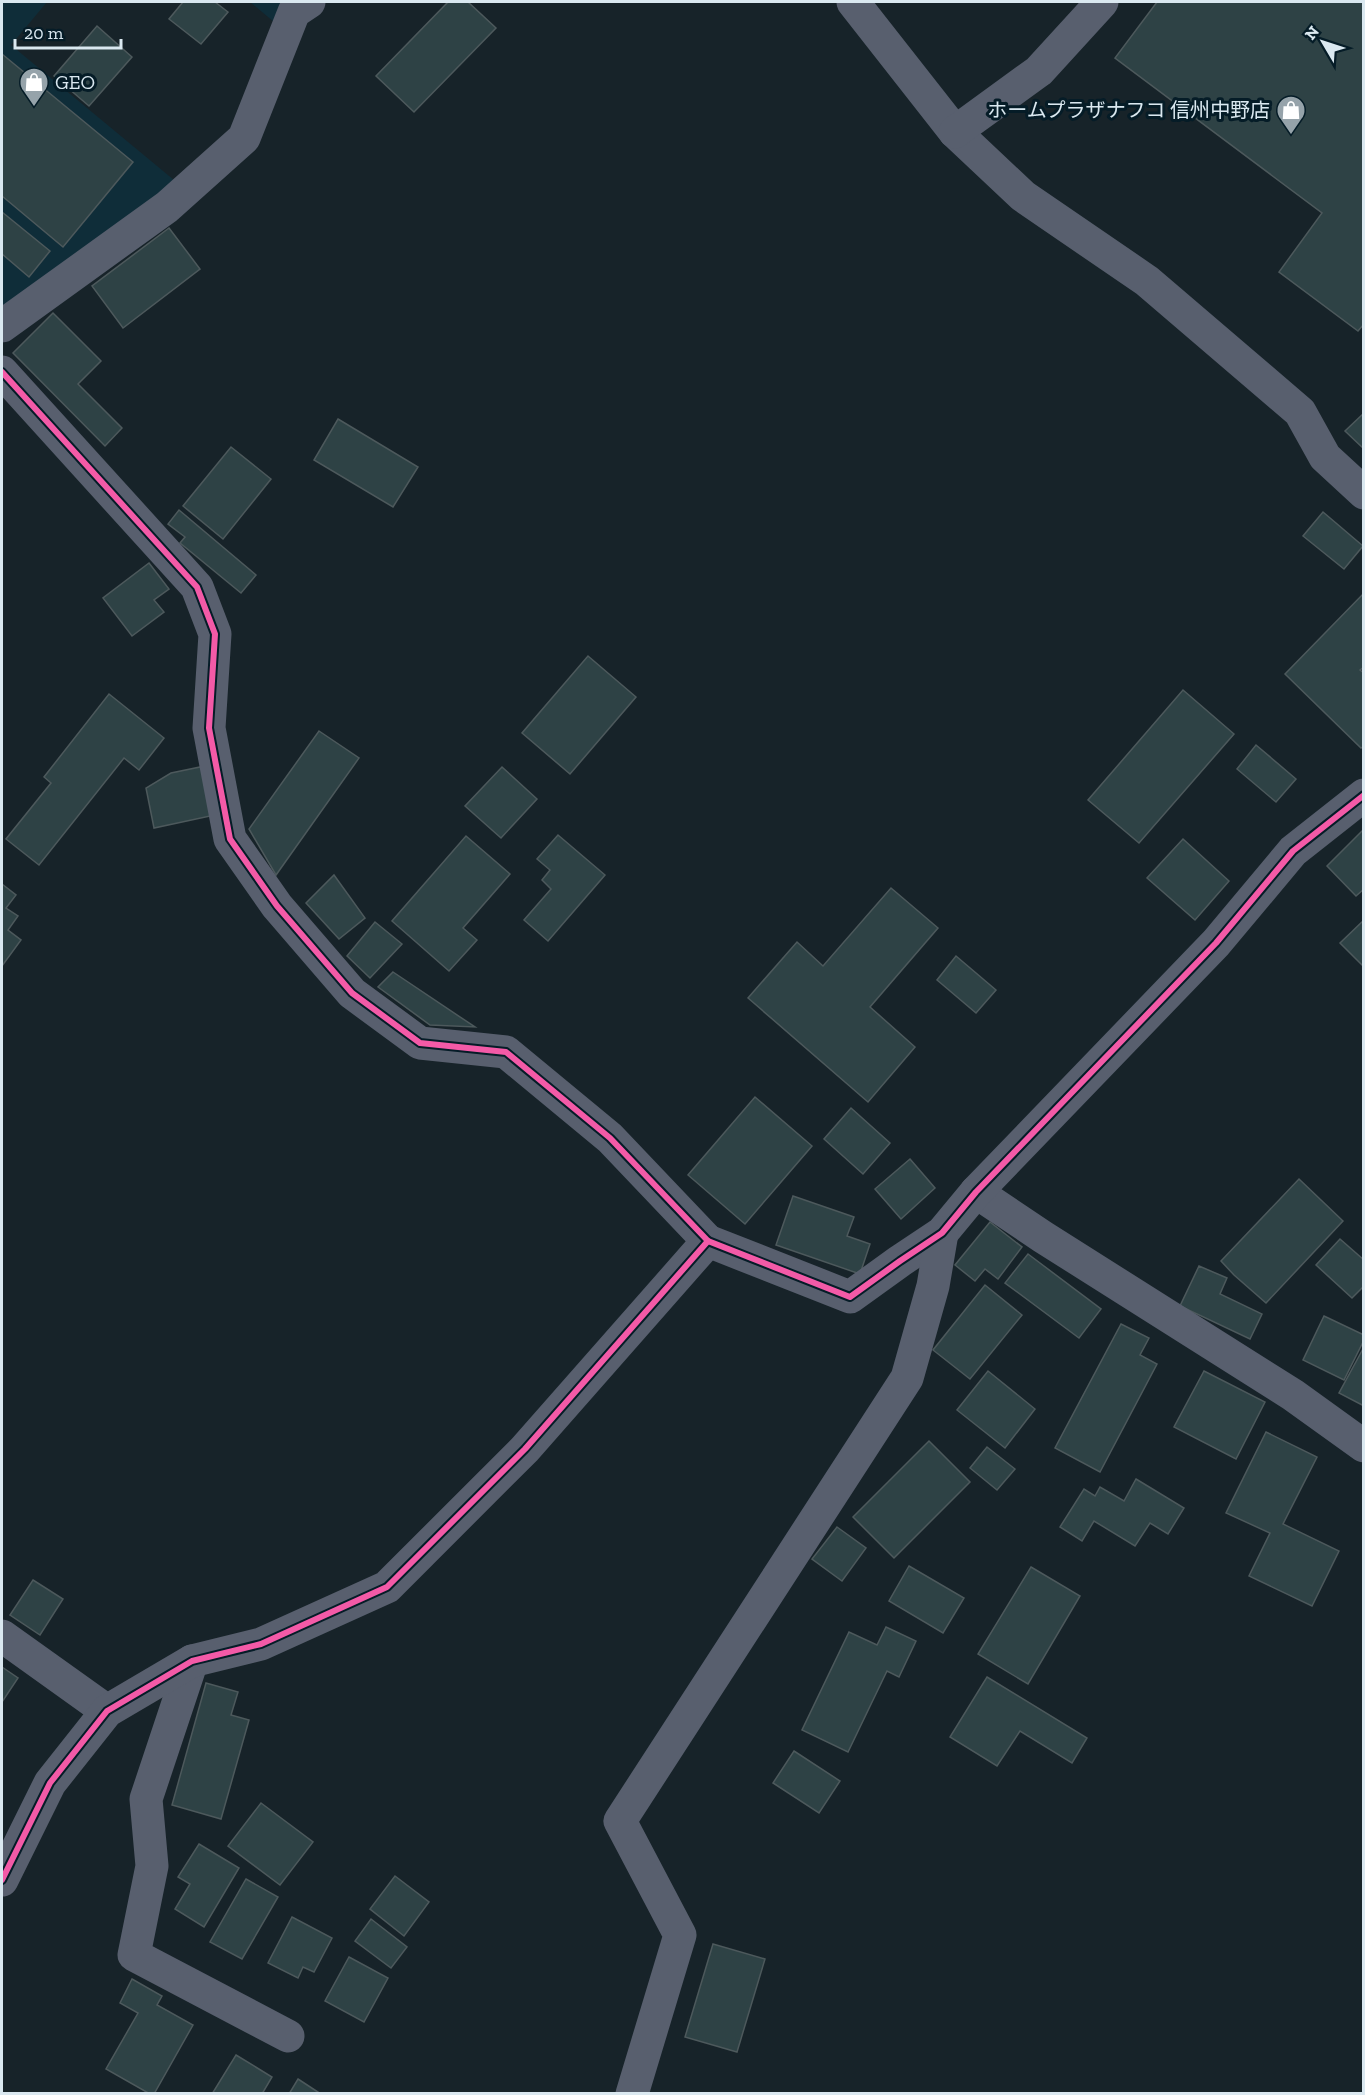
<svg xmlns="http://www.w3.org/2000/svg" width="1365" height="2095" viewBox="0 0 1365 2095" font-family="'Zilla Slab','Noto Sans JP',serif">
<rect width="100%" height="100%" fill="#172329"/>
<g fill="#0f2d39">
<polygon points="2,2 47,2 11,45 186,190 2,323"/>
<polygon points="250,2 309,2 286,32"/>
</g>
<g fill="#2e4245" stroke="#4d595c" stroke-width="1.5">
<polygon points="183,2 215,2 228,12 201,44 169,19"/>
<polygon points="448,2 468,2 496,28 414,112 376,76"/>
<polygon points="1157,2 1364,2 1364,324 1358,331 1279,272 1322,213 1115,58"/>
<polygon points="97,26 132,57 89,106 54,76"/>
<polygon points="2,54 133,162 63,247 2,196"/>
<polygon points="2,212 50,251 29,277 2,254"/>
<polygon points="169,228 200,269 123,328 92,286"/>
<polygon points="53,313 101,361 78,384 122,428 105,446 13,353"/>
<polygon points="1364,413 1364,449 1345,431"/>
<polygon points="338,419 418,467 393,507 314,460"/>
<polygon points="231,447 271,479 223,539 183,506"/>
<polygon points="179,510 256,575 241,593 180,543 185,537 168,524"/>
<polygon points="1323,512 1363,546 1344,569 1303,536"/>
<polygon points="149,563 169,589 154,600 164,612 132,636 103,598"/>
<polygon points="1364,593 1364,667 1360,670 1364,673 1364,746 1361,748 1285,674"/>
<polygon points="588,656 636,697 570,774 522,733"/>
<polygon points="1183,690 1234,734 1139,843 1088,800"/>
<polygon points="109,694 164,738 139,770 124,758 39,865 6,839 51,783 44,777"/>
<polygon points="319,731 359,758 276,875 249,829"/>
<polygon points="1256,745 1296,779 1276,802 1237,769"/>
<polygon points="205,766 215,815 154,828 146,788 171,773"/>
<polygon points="502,767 537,799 501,838 465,806"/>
<polygon points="1364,829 1364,889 1356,896 1327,866"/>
<polygon points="558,835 605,875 548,941 524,920 551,889 542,880 550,870 537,859"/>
<polygon points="466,836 510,874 463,928 477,940 449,971 392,921"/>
<polygon points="1183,839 1229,881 1195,920 1147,878"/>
<polygon points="334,875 365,918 339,939 306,903"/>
<polygon points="2,884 16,895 6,908 18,916 8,930 21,940 2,966"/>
<polygon points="891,888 938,928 870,1007 915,1047 868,1102 748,998 797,942 823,966"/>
<polygon points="1364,920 1364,967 1340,943"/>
<polygon points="375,922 402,944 370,978 347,956"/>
<polygon points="956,956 996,990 976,1013 937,980"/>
<polygon points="393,972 475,1027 430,1025 378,987"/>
<polygon points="755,1097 812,1146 745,1224 688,1175"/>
<polygon points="851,1108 890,1143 863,1174 824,1139"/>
<polygon points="910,1159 935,1188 901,1219 875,1189"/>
<polygon points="1299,1179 1343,1221 1266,1303 1234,1275 1221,1261"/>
<polygon points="793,1196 854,1217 847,1236 870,1244 860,1274 776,1245"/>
<polygon points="990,1222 1022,1247 998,1279 985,1269 975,1281 955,1265"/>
<polygon points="1340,1239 1364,1260 1364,1286 1352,1298 1316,1265"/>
<polygon points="1028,1254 1101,1309 1079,1338 1005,1283"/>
<polygon points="1199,1266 1227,1278 1220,1294 1262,1314 1250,1339 1180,1306"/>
<polygon points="985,1285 1022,1315 970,1379 933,1350"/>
<polygon points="1324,1316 1364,1335 1364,1340 1344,1380 1303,1360"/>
<polygon points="1121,1324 1149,1338 1140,1355 1157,1364 1100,1472 1055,1448"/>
<polygon points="1364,1347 1364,1406 1339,1393"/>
<polygon points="988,1371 1035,1409 1005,1448 957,1410"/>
<polygon points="1204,1371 1265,1402 1236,1459 1174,1427"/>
<polygon points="1266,1432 1317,1457 1283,1524 1339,1551 1312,1606 1249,1576 1270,1533 1226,1513"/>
<polygon points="929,1441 970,1482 894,1558 853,1517"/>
<polygon points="987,1447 1015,1469 997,1490 970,1468"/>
<polygon points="1136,1479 1184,1508 1168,1534 1150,1523 1135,1546 1094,1521 1082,1541 1060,1527 1084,1489 1095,1496 1100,1487 1124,1501"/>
<polygon points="837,1527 866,1548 842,1581 812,1559"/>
<polygon points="909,1566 964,1598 943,1633 889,1601"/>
<polygon points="1031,1567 1080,1596 1028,1684 978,1654"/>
<polygon points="33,1580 63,1599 40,1635 10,1615"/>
<polygon points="886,1627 916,1641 899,1677 887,1671 848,1752 802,1730 849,1632 877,1645"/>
<polygon points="2,1667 18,1678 2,1702"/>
<polygon points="987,1677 1087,1738 1072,1763 1020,1731 997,1766 950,1737"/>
<polygon points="206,1683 238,1692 231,1715 249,1720 221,1819 172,1805"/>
<polygon points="794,1751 840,1781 819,1813 773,1783"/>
<polygon points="261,1803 313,1842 280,1885 228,1846"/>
<polygon points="199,1844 239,1868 204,1927 175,1909 190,1884 178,1877"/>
<polygon points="395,1876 429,1902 404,1936 370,1909"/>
<polygon points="246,1879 278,1897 242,1959 210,1942"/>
<polygon points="292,1917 332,1938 314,1972 303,1967 298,1978 268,1963"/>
<polygon points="371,1919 407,1947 391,1968 355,1941"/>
<polygon points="713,1944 765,1959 737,2052 685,2037"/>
<polygon points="349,1957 388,1978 364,2022 325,2001"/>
<polygon points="132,1979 162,1996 157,2005 193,2025 154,2094 150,2094 106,2069 138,2013 120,2003"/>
<polygon points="236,2055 272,2077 262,2094 212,2094"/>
<polygon points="298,2079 321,2094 289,2094"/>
</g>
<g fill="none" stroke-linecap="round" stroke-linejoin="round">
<g stroke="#585f6e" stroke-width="33">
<polyline points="853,2 955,132 1023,196 1147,281 1300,412 1325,457 1364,493"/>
<polyline points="955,132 1039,71 1102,2"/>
<polyline points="2,326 167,207 244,138 294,12 309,2"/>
<polyline points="2,372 197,587 215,634 209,728 230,839 277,906 352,993 420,1043 506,1052 610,1138 708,1241"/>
<polyline points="976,1192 1043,1237 1293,1395 1364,1446"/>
<polyline points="2,1636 107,1711"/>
<polyline points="192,1661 146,1799 152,1866 134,1955 288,2036"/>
<polyline points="2,1880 50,1783 107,1711 192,1661 261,1644 387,1587 525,1449 708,1241 850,1297 900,1261 942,1233 976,1192 1216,943 1293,851 1364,795"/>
<polyline points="632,2094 680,1935 620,1821 907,1378 933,1286 942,1233"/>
</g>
<g stroke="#051c27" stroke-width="10">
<g id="cycleway">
<polyline points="2,372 197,587 215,634 209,728 230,839 277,906 352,993 420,1043 506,1052 610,1138 708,1241"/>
<polyline points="2,1880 50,1783 107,1711 192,1661 261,1644 387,1587 525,1449 708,1241 850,1297 900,1261 942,1233 976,1192 1216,943 1293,851 1364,795"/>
</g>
</g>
<use href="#cycleway" stroke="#f35aa7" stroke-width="6"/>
</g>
<defs>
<g id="shop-pin" transform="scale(1.5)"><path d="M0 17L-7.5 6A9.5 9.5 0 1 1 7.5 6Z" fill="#96a3aa" stroke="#051c27"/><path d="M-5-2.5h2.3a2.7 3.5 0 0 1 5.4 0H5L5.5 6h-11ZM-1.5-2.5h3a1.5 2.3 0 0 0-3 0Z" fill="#fff"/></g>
</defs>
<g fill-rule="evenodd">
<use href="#shop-pin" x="34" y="82"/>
<use href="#shop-pin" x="1291" y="110"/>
</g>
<g text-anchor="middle" stroke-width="6" stroke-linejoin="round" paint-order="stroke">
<g font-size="20" fill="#dae8f0" stroke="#051c27" text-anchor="start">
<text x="55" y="89">GEO</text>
<text x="1270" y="117" text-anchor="end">ホームプラザナフコ 信州中野店</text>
</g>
</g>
<rect width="1365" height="2095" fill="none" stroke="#dae8f0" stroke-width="6"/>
<g transform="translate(1323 42) rotate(309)" stroke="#051c27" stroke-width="4.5" paint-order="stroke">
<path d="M0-4.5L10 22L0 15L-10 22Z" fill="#dae8f0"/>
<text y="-9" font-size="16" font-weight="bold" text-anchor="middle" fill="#dae8f0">N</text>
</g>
<path d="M15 39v9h106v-9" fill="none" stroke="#dae8f0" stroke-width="3"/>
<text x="24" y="39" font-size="18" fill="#dae8f0" stroke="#051c27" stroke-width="4.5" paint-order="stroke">20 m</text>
</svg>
